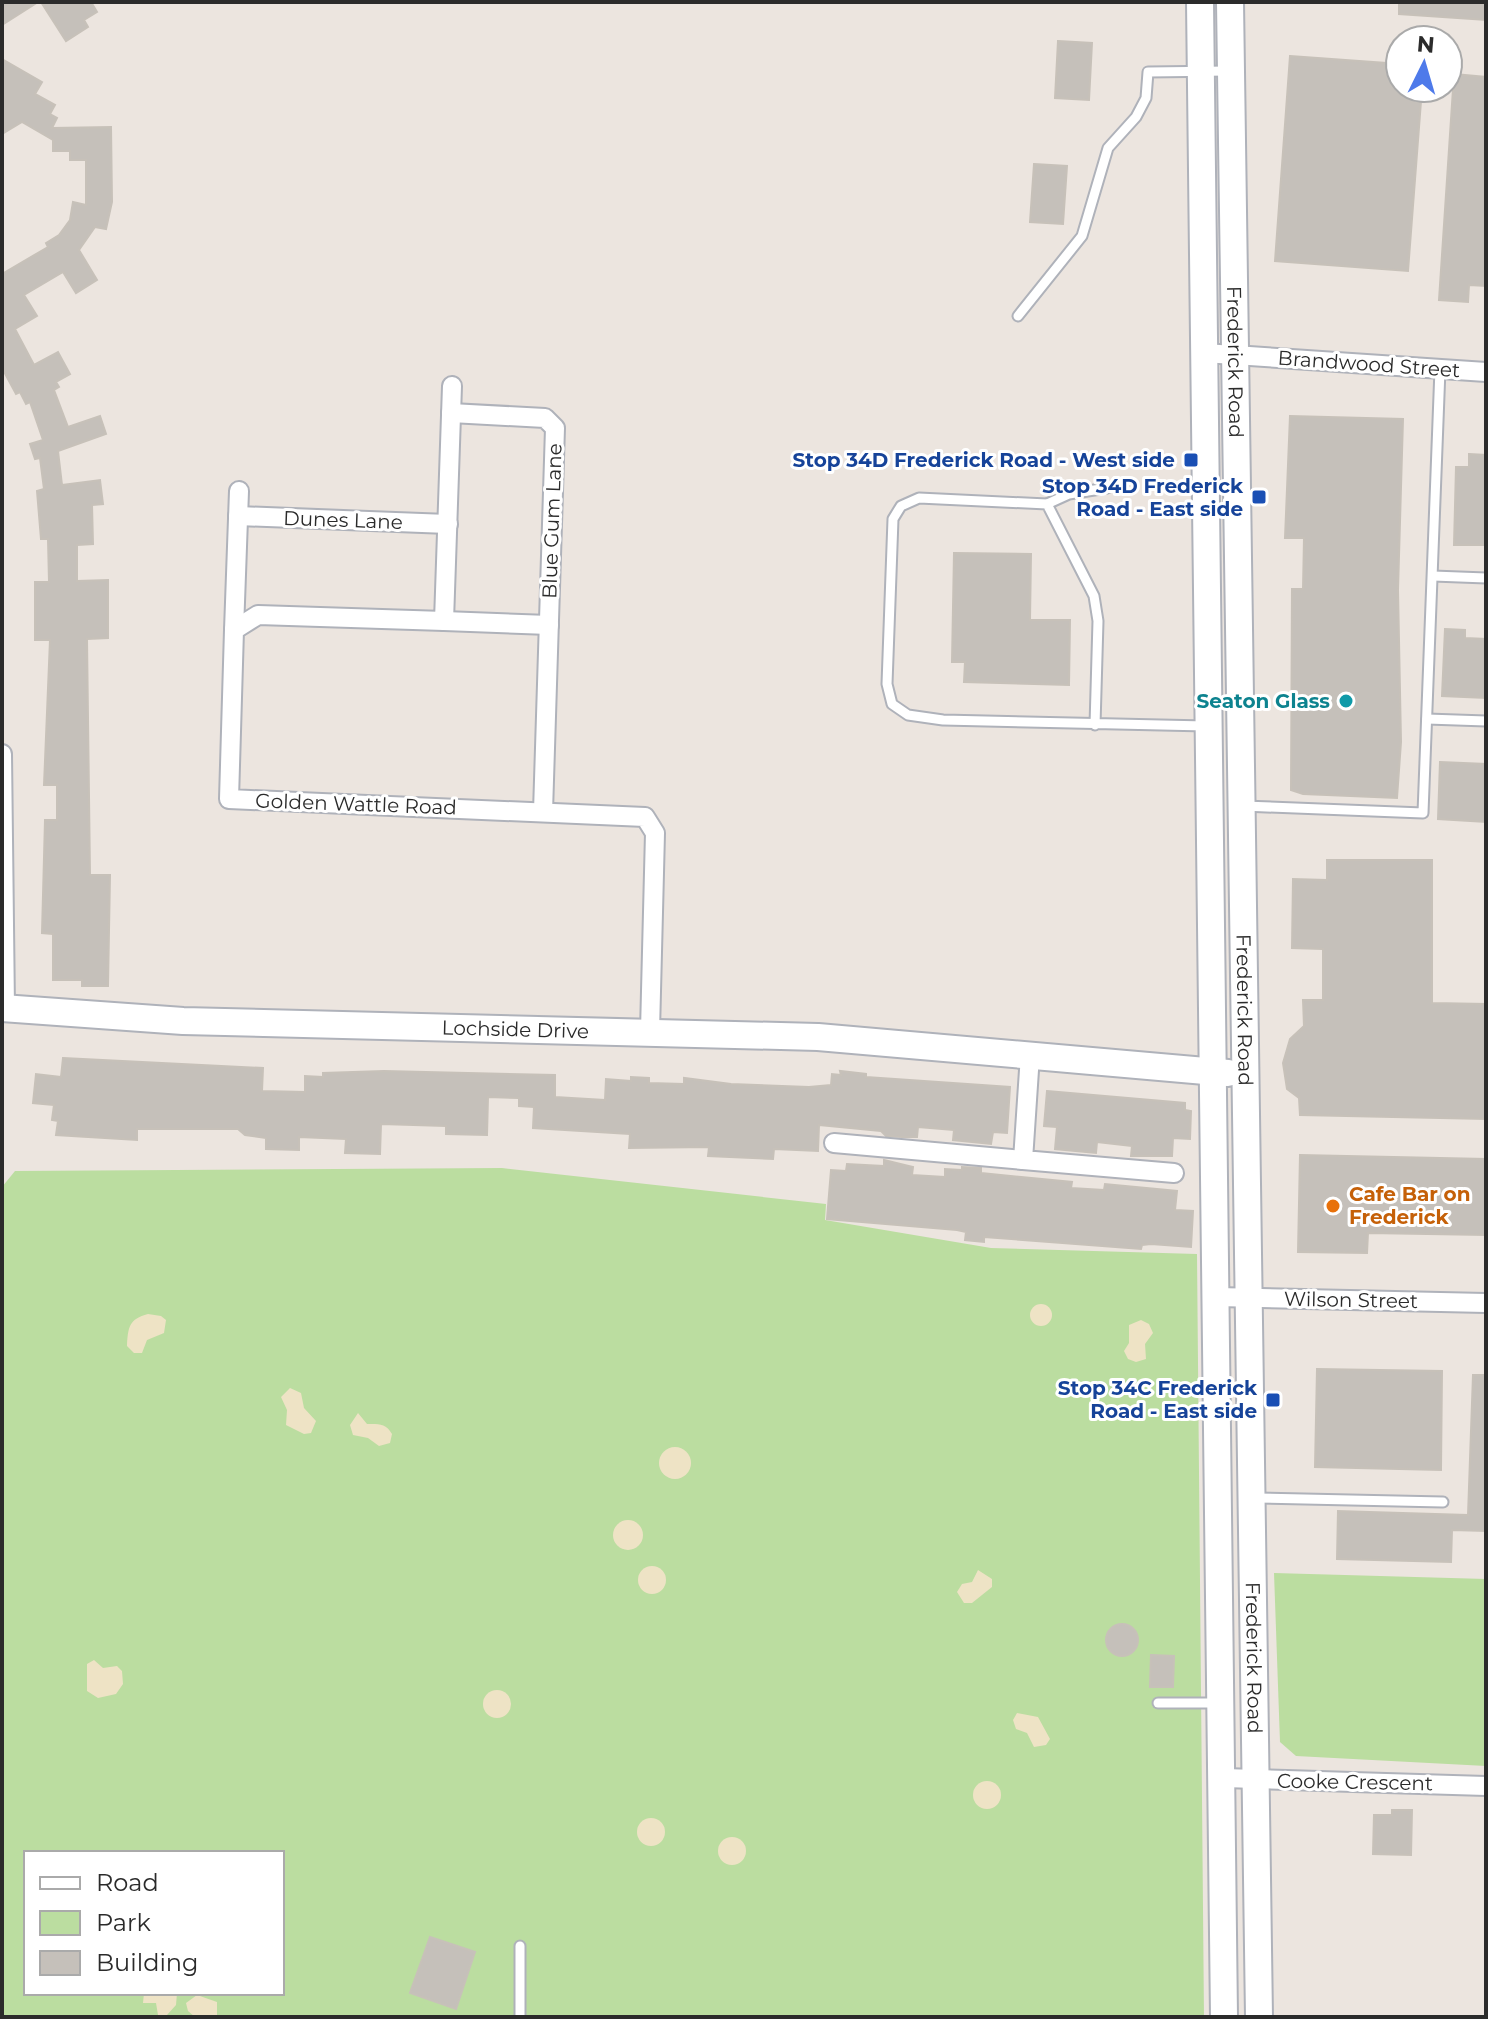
<svg xmlns="http://www.w3.org/2000/svg" width="1488" height="2019" viewBox="0 0 1488 2019" font-family="Montserrat,sans-serif">
<rect width="100%" height="100%" fill="#ece5df"/>
<g fill="#bbdda0" fill-rule="evenodd">
<path d="M502,1168L826,1204L825,1220L991,1248L1197,1254L1204,2017H2V1187L15,1171ZM26,1853H282V1993H26Z"/>
<polygon points="1274,1573 1486,1579 1486,1766 1296,1756 1280,1742"/>
</g>
<g fill="#eee3c5">
<circle cx="1041" cy="1315" r="11"/>
<path d="M148,1314L161,1316L166,1320L164,1333L147,1340L142,1353H134L127,1346C128,1327 129,1319 148,1314Z"/>
<polygon points="1141,1320 1149,1324 1153,1333 1145,1344 1146,1359 1136,1362 1128,1359 1124,1351 1129,1343 1129,1325"/>
<polygon points="290,1388 301,1393 304,1408 316,1421 311,1433 304,1434 286,1425 287,1410 281,1397"/>
<path d="M358,1413L367,1424C378,1424 386,1423 392,1434L390,1443L379,1446L368,1438L353,1435L350,1425Z"/>
<circle cx="675" cy="1463" r="16"/>
<circle cx="628" cy="1535" r="15"/>
<circle cx="652" cy="1580" r="14"/>
<polygon points="978,1570 992,1579 992,1587 972,1603 964,1603 957,1592 962,1584 972,1582"/>
<polygon points="94,1660 103,1668 117,1666 122,1671 123,1684 116,1694 98,1698 87,1691 87,1664"/>
<circle cx="497" cy="1704" r="14"/>
<polygon points="1017,1713 1038,1717 1050,1739 1046,1745 1034,1747 1027,1733 1016,1729 1013,1720"/>
<circle cx="987" cy="1795" r="14"/>
<circle cx="651" cy="1832" r="14"/>
<circle cx="732" cy="1851" r="14"/>
<polygon points="144,1993 177,1993 176,2005 167,2015 158,2015 156,2003 143,2003"/>
<polygon points="197,1995 217,2002 217,2017 195,2017 188,2011 186,2003"/>
</g>
<g fill="#c5c0ba" stroke="#c7c1b9" stroke-width="2">
<polygon points="2,2 38,2 2,25"/>
<polygon points="41,2 91,2 97,12 84,20 88,27 66,41"/>
<polygon points="1399,2 1486,2 1486,20 1399,14"/>
<polygon points="1058,41 1092,43 1089,100 1055,98"/>
<polygon points="1290,56 1400,64 1400,88 1422,88 1408,271 1275,261"/>
<polygon points="2,59 42,82 35,94 55,105 50,114 57,118 52,128 111,127 112,202 106,229 95,227 79,250 97,280 76,293 63,272 24,295 37,316 15,329 34,365 58,352 70,374 56,382 59,387 54,390 68,427 100,416 106,434 58,451 62,485 100,480 103,504 92,505 93,544 77,545 77,581 108,580 108,638 87,639 90,875 110,875 108,986 82,986 82,980 53,980 53,934 42,933 45,820 57,820 57,785 44,785 50,640 35,640 35,582 49,582 48,539 41,539 37,491 44,489 40,458 35,459 30,444 43,440 30,402 26,404 20,392 16,394 2,368 2,274 48,247 46,243 59,235 70,220 73,202 86,205 86,160 70,160 70,151 53,151 53,140 22,122 2,134"/>
<polygon points="1454,74 1486,77 1486,286 1469,285 1468,302 1439,300"/>
<polygon points="1034,164 1067,166 1063,224 1030,222"/>
<polygon points="1290,416 1403,419 1398,590 1401,742 1397,798 1303,794 1291,790 1292,589 1303,589 1304,538 1285,538"/>
<polygon points="1469,454 1486,455 1486,545 1454,545 1456,467 1469,467"/>
<polygon points="954,553 1031,554 1030,620 1070,620 1069,685 964,682 965,662 952,662"/>
<polygon points="1445,629 1465,630 1465,638 1486,639 1486,698 1442,696"/>
<polygon points="1440,762 1486,764 1486,822 1438,819"/>
<polygon points="1327,860 1432,860 1432,1003 1486,1004 1486,1119 1300,1115 1299,1098 1287,1089 1283,1063 1290,1039 1304,1026 1303,1000 1323,1000 1323,949 1292,948 1293,879 1327,880"/>
<polygon points="63,1058 263,1068 262,1091 305,1092 305,1076 323,1077 323,1073 384,1071 555,1075 555,1097 605,1100 606,1079 631,1081 631,1077 649,1078 649,1083 684,1084 684,1078 731,1084 809,1087 831,1085 832,1074 841,1075 840,1071 866,1074 866,1077 1010,1087 1007,1133 993,1132 991,1144 953,1140 954,1130 918,1127 917,1137 902,1137 886,1136 881,1131 819,1125 818,1151 774,1149 773,1159 708,1156 709,1147 629,1148 630,1134 533,1128 534,1107 519,1106 519,1098 488,1097 487,1135 446,1134 446,1126 381,1124 380,1154 345,1153 346,1139 299,1137 299,1150 266,1149 266,1138 245,1135 238,1129 137,1129 137,1140 56,1135 58,1121 52,1120 54,1105 33,1103 36,1074 61,1077"/>
<polygon points="1047,1091 1185,1103 1185,1110 1191,1111 1190,1139 1173,1138 1172,1156 1131,1156 1132,1146 1097,1142 1096,1153 1055,1149 1057,1127 1044,1126"/>
<polygon points="1300,1155 1486,1159 1486,1235 1368,1233 1367,1253 1298,1252"/>
<polygon points="884,1160 913,1167 912,1175 945,1177 945,1169 962,1170 962,1167 981,1168 981,1173 1072,1182 1071,1188 1104,1190 1105,1184 1177,1191 1175,1210 1193,1211 1191,1247 1151,1244 1142,1245 1141,1249 984,1237 984,1242 965,1240 966,1232 957,1230 827,1219 831,1170 846,1171 847,1164 884,1166"/>
<polygon points="1317,1369 1442,1371 1441,1470 1315,1467"/>
<polygon points="1473,1375 1486,1375 1486,1531 1452,1530 1451,1562 1337,1559 1338,1511 1468,1515"/>
<circle cx="1122" cy="1640" r="16"/>
<polygon points="1151,1655 1174,1656 1173,1687 1150,1687"/>
<polygon points="1392,1810 1412,1810 1411,1855 1373,1854 1374,1815 1392,1815"/>
<polygon points="430,1937 475,1952 456,2009 410,1993"/>
</g>
<g fill="none" stroke-linecap="round" stroke-linejoin="round">
<g stroke="#afb2ba" stroke-width="13">
<g id="lane">
<polyline points="1018,316 1082,236 1108,148 1136,117 1146,98 1148,72 1228,71"/>
<polyline points="1047,504 1069,494 1107,488"/>
<polyline points="1433,576 1486,578"/>
<polyline points="1427,719 1486,721"/>
<polyline points="1095,725 1098,621 1094,596 1047,504 919,498 901,506 893,519 887,684 892,704 908,715 943,720 1206,726"/>
<polyline points="1243,806 1423,813 1440,369"/>
<polyline points="1255,1498 1443,1502"/>
<polyline points="1158,1703 1219,1703"/>
<polyline points="520,2017 520,1946"/>
</g>
</g>
<g stroke="#afb2ba" stroke-width="22">
<g id="street">
<polyline points="1204,353 1486,372"/>
<polyline points="452,386 444,621 258,615 234,630 229,799 645,817 655,833 650,1031"/>
<polyline points="451,413 545,418 555,428 543,812"/>
<polyline points="238,516 448,524"/>
<polyline points="444,621 549,625"/>
<polyline points="234,630 239,491"/>
<polyline points="2,754 5,1008"/>
<polyline points="1030,1055 1023,1160 1174,1173"/>
<polyline points="834,1143 1023,1160"/>
<polyline points="1217,1297 1486,1303"/>
<polyline points="1224,1778 1486,1786"/>
</g>
</g>
<g stroke="#afb2ba" stroke-width="30">
<g id="secondary">
<polyline points="1200,2 1224,2017"/>
<path id="s1" d="M1230,2L1259,2017"/>
<path id="s2" d="M2,1008L183,1021L818,1037L1228,1073"/>
</g>
</g>
<use href="#lane" stroke="#fff" stroke-width="9"/>
<use href="#street" stroke="#fff" stroke-width="18"/>
<use href="#secondary" stroke="#fff" stroke-width="26"/>
</g>
<g fill="#1a4fb4" stroke="#fff" stroke-width="3">
<rect x="1183" y="452" width="16" height="16" rx="4"/>
<rect x="1251" y="489" width="16" height="16" rx="4"/>
<rect x="1265" y="1392" width="16" height="16" rx="4"/>
</g>
<circle fill="#0f9aa8" stroke="#fff" stroke-width="3" cx="1346" cy="701" r="8"/>
<circle fill="#e8710a" stroke="#fff" stroke-width="3" cx="1333" cy="1206" r="8"/>
<g text-anchor="middle" stroke-width="6" stroke-linejoin="round" paint-order="stroke">
<g font-size="20" fill="#2b2b2b" stroke="#fff">
<text dy="7" stroke="none"><textPath href="#s1" startOffset="360">Frederick Road</textPath></text>
<text transform="translate(1369 364) rotate(4)" y="7">Brandwood Street</text>
<text transform="translate(343 520) rotate(2)" y="7">Dunes Lane</text>
<text transform="translate(552 521) rotate(-88)" y="7">Blue Gum Lane</text>
<text transform="translate(356 804) rotate(2)" y="7">Golden Wattle Road</text>
<text dy="7" stroke="none"><textPath href="#s1" startOffset="1008">Frederick Road</textPath></text>
<text dy="7" stroke="none"><textPath href="#s2" startOffset="514">Lochside Drive</textPath></text>
<text transform="translate(1351 1300) rotate(1)" y="7">Wilson Street</text>
<text dy="7" stroke="none"><textPath href="#s1" startOffset="1656">Frederick Road</textPath></text>
<text transform="translate(1355 1782) rotate(1)" y="7">Cooke Crescent</text>
</g>
<g font-size="20" font-weight="bold" fill="#164399" stroke="#fff" text-anchor="end">
<text x="1175" y="467">Stop 34D Frederick Road - West side</text>
<text x="1243" y="493">Stop 34D Frederick<tspan x="1243" dy="23">Road - East side</tspan></text>
<text x="1257" y="1395">Stop 34C Frederick<tspan x="1257" dy="23">Road - East side</tspan></text>
</g>
<g font-size="20" font-weight="bold" fill="#0d838f" stroke="#fff" text-anchor="end">
<text x="1330" y="708">Seaton Glass</text>
</g>
<g font-size="20" font-weight="bold" fill="#c56008" stroke="#fff" text-anchor="start">
<text x="1349" y="1201">Cafe Bar on<tspan x="1349" dy="23">Frederick</tspan></text>
</g>
</g>
<rect width="1488" height="2019" fill="none" stroke="#2b2b2b" stroke-width="8"/>
<rect x="24" y="1851" width="260" height="144" fill="#ffffff" stroke="#aaaaaa" stroke-width="2"/>
<rect x="40" y="1877" width="40" height="12" fill="#ffffff" stroke="#aaaaaa" stroke-width="2"/>
<text x="96" y="1891" font-size="24" fill="#2b2b2b">Road</text>
<rect x="40" y="1911" width="40" height="24" fill="#bbdda0" stroke="#aaaaaa" stroke-width="2"/>
<text x="96" y="1931" font-size="24" fill="#2b2b2b">Park</text>
<rect x="40" y="1951" width="40" height="24" fill="#c5c0ba" stroke="#aaaaaa" stroke-width="2"/>
<text x="96" y="1971" font-size="24" fill="#2b2b2b">Building</text>
<g transform="translate(1424 64) rotate(5)"><circle r="38" fill="#ffffff" stroke="#aaaaaa" stroke-width="2"/>
<path d="M0-6L14 30L0 20L-14 30Z" fill="#4e7aea"/>
<text y="-12" font-size="22" font-weight="bold" text-anchor="middle" fill="#2b2b2b">N</text>
</g>
</svg>
